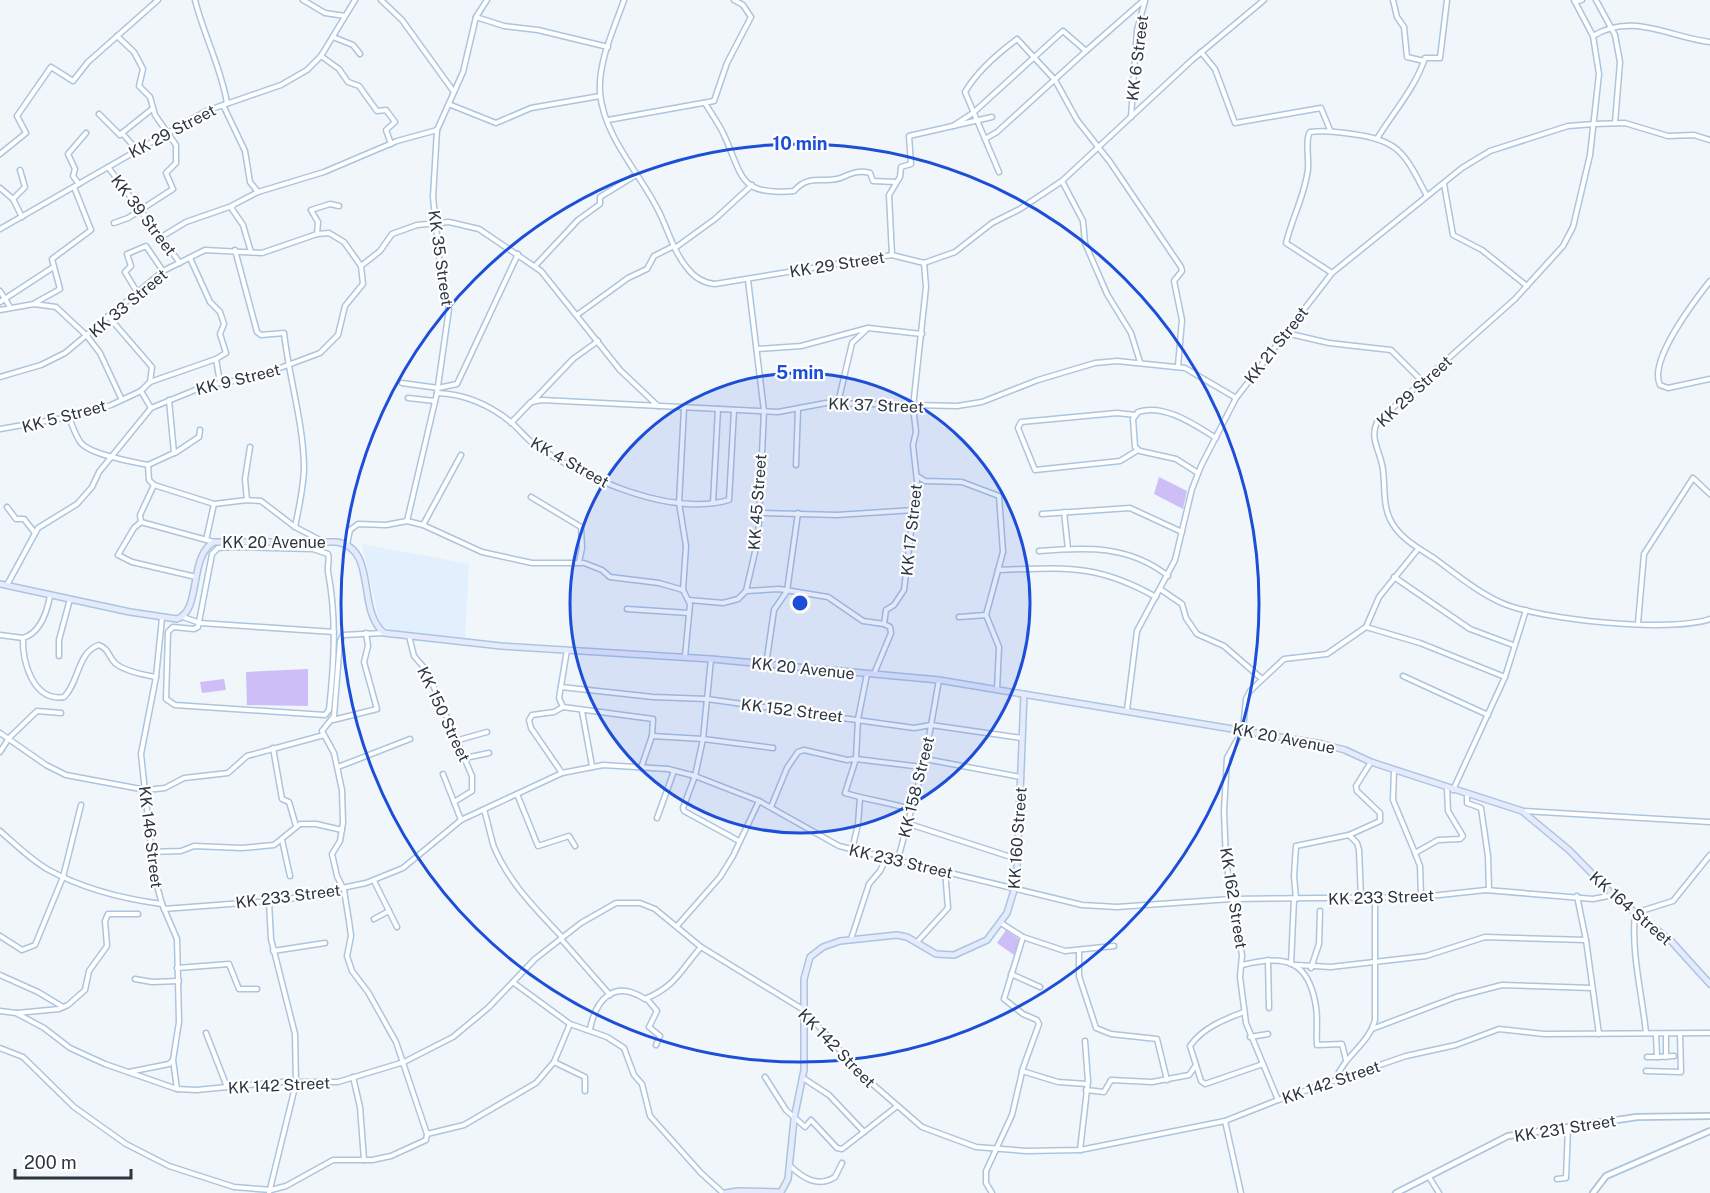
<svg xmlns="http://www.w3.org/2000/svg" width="1710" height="1193" viewBox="0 0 1710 1193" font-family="'Public Sans',sans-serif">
<rect width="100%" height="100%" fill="#f1f6fb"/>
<polygon fill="#e2effc" points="362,544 469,564 465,638 393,631 383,626 379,620"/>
<g fill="#cebef8">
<polygon points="1159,477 1187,491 1183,509 1154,494"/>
<polygon points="308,669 308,706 247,705 246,672"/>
<polygon points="224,679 226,690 202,693 200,682"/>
<polygon points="1006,930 1020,940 1014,955 997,943"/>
</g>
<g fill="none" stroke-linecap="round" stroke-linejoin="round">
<g stroke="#acc5df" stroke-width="7">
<g id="minor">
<path d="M195,0C204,36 221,67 227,103"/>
<polyline points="303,0 325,13 345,16"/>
<polyline points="381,0 402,20 454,92"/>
<path d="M624,0C614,29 598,61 600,93C604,136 638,171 657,208C668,228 673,252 688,269C695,278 704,283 715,284L892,255L924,263L955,252L992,223L1020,209L1062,181L1192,60L1264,0"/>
<polyline points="1393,0 1397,17 1404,27 1407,57 1424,61"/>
<path d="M1574,0L1593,36L1599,74L1590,155L1573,227L1563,246L1515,299L1377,422C1369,439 1381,452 1383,470C1385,486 1383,505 1390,519C1398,537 1418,548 1434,558C1456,574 1477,592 1502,603C1541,620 1671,633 1710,619"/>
<polyline points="1596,0 1615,35 1620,62 1615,123"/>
<polyline points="1575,2 1582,0"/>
<polyline points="476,17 504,26 538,30 608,47"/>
<path d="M1593,36C1632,12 1669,37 1710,42"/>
<polyline points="333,37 353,45 360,54"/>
<polyline points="1201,52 1215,69 1235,123 1321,108 1330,130"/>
<polyline points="321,56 339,69 348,82 359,86 377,111 386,110 395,122 386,130 391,144"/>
<path d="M705,103C711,113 719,124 724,135C743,176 738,196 794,191C810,172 826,185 843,177C852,173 859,170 870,173L873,181L896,182"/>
<polyline points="223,105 245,151 250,182 258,192"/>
<polyline points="451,105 496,123 531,108 600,96"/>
<polyline points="99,114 120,135 122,133"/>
<polyline points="1131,117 1137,30 1145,1"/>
<polyline points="608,120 714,101 727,63 751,17 743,5 734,0"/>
<polyline points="953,126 973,113 1063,31 1086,51 1144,0"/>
<path d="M1378,137C1395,110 1415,88 1425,58H1440L1447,0"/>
<polyline points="985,139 997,132 1086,51"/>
<polyline points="137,150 122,133 152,109"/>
<polyline points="0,154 26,133 17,116 51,67 73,81 88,62 158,0"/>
<polyline points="108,167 180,263"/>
<path d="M999,172L965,92C977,71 997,54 1017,39L1055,80L1077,120L1110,162L1181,267L1182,271L1174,281L1182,320L1178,366"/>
<polyline points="1062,181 1083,221 1085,243 1107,294 1131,333 1140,362"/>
<polyline points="79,184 73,176 75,169 68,154 86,133"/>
<polyline points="1444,184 1453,235 1482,250 1527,286"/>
<polyline points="0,188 13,199 22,217"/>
<polyline points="13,199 25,187 20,170"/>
<polyline points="114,223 128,218 173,189 166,173 176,163 176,145 155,115 150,97 139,86 143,69 134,52 117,36"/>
<polyline points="0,229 206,111 281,85 307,70 321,56 355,0"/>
<polyline points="317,234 318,222 311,210 330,204 339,206"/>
<polyline points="163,236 186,222 232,206"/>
<polyline points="675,248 715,219 752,185"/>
<path d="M235,250L257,332L261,335L284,333C289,378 303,421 304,466C304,486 299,507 295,527"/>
<polyline points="251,252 243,225 232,209 233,205 258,192 324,172 397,141 437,130"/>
<polyline points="892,255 889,195 900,177 901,167 911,164 909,136 992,117"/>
<polyline points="190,258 210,302 220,312 224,324 220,334 226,353 216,359"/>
<polyline points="535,266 578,220 600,204 600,197 636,175"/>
<path d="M1332,273L1286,243C1292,218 1305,195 1308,169C1309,159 1305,139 1310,132C1325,130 1337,132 1352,134C1401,140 1405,155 1427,196"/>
<path d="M1710,281C1695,300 1648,361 1660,385L1668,388L1710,379"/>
<polyline points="0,291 10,307"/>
<polyline points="137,292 125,272 131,266 127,254 146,246 163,271"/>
<polyline points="0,302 52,268"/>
<polyline points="35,303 60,289 52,259 91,230 74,187"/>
<polyline points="0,310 34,304 56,307 87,336 100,353 121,398"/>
<polyline points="577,315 628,278 647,269 654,256 674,246"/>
<polyline points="108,316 152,367 150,382 141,391"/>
<polyline points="1286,333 1329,343 1391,350 1422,381"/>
<polyline points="757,349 801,346 868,328 922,334"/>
<polyline points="0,377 41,365 65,353 163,271 205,250 262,253 317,234 329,233 344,242 361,266"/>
<polyline points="150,382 216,359 220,383"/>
<polyline points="402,383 438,388 457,384 518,254"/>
<path d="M437,393C465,394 490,405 512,423C521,431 528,441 539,448C589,479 669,517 729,500L734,410"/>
<polyline points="408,398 435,401"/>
<polyline points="532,402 573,359 598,341"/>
<polyline points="838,403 852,343 866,330"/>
<polyline points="684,408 679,503 686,546 683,590 690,604 685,657"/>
<polyline points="1136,415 1117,413 1021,422 1018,428 1035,470 1120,461 1138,450"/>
<path d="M69,417C72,425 76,437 81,443C91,455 134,462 148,465L149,480L154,485L214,504L247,500L261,501L295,527L322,541"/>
<polyline points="511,423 531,402 542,400 778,412 826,403 957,406 982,402 1038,380 1095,363 1117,361 1185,368 1236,398"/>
<polyline points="0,429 69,417 111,405 141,391 151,408"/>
<polyline points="175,453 199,437 200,430"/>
<polyline points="148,465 174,453 169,400"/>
<polyline points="796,465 798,409"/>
<path d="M1198,473L1176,459L1140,451L1135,447L1133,419L1138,412C1164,403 1195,425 1216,438"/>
<polyline points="917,476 925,481 962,482 999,496 1003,552 986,615 999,647 997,690"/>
<polyline points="154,485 140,515 141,522 134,528 118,555 132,562 196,577"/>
<polyline points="531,497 581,527 582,548 579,562"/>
<polyline points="247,500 245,479 250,447"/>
<polyline points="713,503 718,409"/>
<polyline points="7,507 16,519 24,519 35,533"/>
<polyline points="1064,512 1068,549"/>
<polyline points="759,513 837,515 914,510"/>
<polyline points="1042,514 1130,508 1182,532"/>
<polyline points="407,521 437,393 449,309 442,285 433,197 437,130 463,72 476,17 487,0"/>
<polyline points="141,522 214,542"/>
<polyline points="423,525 461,455"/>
<polyline points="206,540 214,504"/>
<polyline points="347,544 350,530 358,524 386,525 407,521 423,525 482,552 532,563 584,563 602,570 610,577 659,583 683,590"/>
<path d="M233,547L313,549L328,554C330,560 327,565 328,572C337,618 334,664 329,710L325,715L175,705L166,699L168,632L173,627L194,629L198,627L212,554L218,548Z"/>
<path d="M1039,551C1086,547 1129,545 1168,576"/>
<path d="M998,570C1065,568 1096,563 1156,597"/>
<polyline points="1394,577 1470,629 1513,645"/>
<polyline points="7,585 38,528 77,504 92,487 99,472 151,408 205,386 256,377 320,353 338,335 345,306 363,284 361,266 380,251 392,234 417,225 449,222 479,229 541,271 620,370 658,406"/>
<polyline points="1160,589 1182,604 1186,618 1197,634 1224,646 1262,679"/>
<polyline points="746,591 758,539 764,411 748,280"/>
<path d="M50,596C47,612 40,633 23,638C22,661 33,702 64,697C79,683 77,652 99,645C109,649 108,656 115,663C124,671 144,675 156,677"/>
<polyline points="689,600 723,603 738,599 746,591 779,589 828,597 863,621 884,624"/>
<polyline points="627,609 689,613"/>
<polyline points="183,617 200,623 334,632"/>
<polyline points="959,617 986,615"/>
<polyline points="162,618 156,677 141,754 154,875 162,904 177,939 179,1022 173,1060 177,1089"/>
<polyline points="1638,623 1644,554 1693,478 1710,494"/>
<polyline points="1366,627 1420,643 1505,677"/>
<polyline points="0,635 23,638"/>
<polyline points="409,636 414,656 427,671 472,776 472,791 454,802 461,820"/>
<polyline points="59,656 59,640 70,599"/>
<polyline points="711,659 703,739 695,776 683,808 684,811 739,841"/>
<polyline points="766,665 774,610 787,591 798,513"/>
<polyline points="867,674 858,719 856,759 922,767"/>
<polyline points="874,674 891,633 890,627 884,624 886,610 894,605 904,590 917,481 913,445 916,432 913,407 926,287 924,263"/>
<polyline points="1403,676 1488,715"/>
<polyline points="561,687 653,697 707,699 914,728 931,725 1022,738"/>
<polyline points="563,707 559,698 567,650"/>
<polyline points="1127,710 1137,631 1175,560 1192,489 1201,466 1236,398 1332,273 1462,168 1490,151 1568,126 1595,124 1625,123 1668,136 1694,135 1710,140"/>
<polyline points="582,711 592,766"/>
<polyline points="333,720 377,709 364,662 368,646 366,633"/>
<polyline points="0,733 46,765 66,775 146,790 165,788 184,778 228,773 247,756 324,735"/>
<polyline points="455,741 487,732"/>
<polyline points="273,748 282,799 289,802 296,826"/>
<polyline points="0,752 9,738 37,711 61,713"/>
<polyline points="465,758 489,753"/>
<polyline points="925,759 1021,777"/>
<polyline points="338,767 410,739"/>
<polyline points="641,768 652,736 703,739 773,748"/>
<polyline points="1394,770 1393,800 1415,853"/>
<polyline points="562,773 531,728 529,720 532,715 554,712 563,707 653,719 652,736"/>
<polyline points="443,774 454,802"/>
<polyline points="1453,790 1505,677 1526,610"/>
<polyline points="517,794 538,846 569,836 575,846"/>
<polyline points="1467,795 1467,803 1481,808 1488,856 1489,890"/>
<path d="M771,807L787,768L798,752L804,750L847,760L856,759L845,793C867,800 888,802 910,809"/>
<path d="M484,810C488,822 490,835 494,847C509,883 536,909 562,937"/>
<polyline points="1522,811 1710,822"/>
<polyline points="657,818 674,771"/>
<polyline points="906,823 1017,859"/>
<path d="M0,831C15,844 30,859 47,869C81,888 124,899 162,904"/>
<polyline points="1349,835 1357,843 1359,850 1361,898"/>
<polyline points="282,840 290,876"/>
<polyline points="852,850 858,824 860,798"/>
<polyline points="150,852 181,851 194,846 242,848 274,845 300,824 316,824 342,830"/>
<polyline points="898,859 925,759 939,680"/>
<polyline points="374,881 397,927"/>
<polyline points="1577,896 1586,940 1599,1034"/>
<polyline points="1421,897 1420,866 1415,853 1438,840 1460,839 1463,836 1448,811 1447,788"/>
<polyline points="1296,899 1294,876 1296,846 1349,835 1380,821 1380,813 1357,791 1356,786 1371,762"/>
<polyline points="164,909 284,900 366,883 403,868 461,820 562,773 603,765 668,769 695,776 759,801 839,846 1082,905 1117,907 1231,899 1421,897 1486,890 1593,899 1613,895"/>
<polyline points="374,919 389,911"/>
<polyline points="677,926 720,877 733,856 759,801"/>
<polyline points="0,936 22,950 35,945 63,877 81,805"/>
<polyline points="1023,937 1065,951 1114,946"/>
<polyline points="561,939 610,995"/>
<polyline points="851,939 869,884 880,871 887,857"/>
<polyline points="917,942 948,908 945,870"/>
<polyline points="1079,950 1079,976 1096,1028 1111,1034 1157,1039 1167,1080"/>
<polyline points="273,951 325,943"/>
<polyline points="1268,960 1269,1008"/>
<polyline points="1291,964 1294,899"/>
<path d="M1242,965C1285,954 1309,960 1316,1007C1318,1019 1316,1032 1317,1045L1342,1044L1346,1060"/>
<polyline points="1296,965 1331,967 1426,956 1485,937 1586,940"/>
<polyline points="177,968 229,964 239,989 257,989"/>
<polyline points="1311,968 1319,944 1320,911"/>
<polyline points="1011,974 1040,987"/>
<polyline points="0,975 38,992 63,1007"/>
<polyline points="135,979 152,982 179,981"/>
<polyline points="514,983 570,1024 607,1037 624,1048 634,1075 642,1084 650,1116 701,1173 723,1193"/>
<polyline points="647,999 657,1011 649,1027 660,1036 656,1045"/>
<polyline points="0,1011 16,1013 44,1028 70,1048 105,1064 177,1089 196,1090 281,1082 338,1082 404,1062 453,1037 488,1008 535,959 581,923 616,903 640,903 655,909 701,947 804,1010 861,1074 922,1127 976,1147 1027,1151 1080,1150 1225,1121 1278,1100 1406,1056 1456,1045 1499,1029 1544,1034 1710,1033"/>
<polyline points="17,1013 59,1009 68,1005 85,990 89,971 107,946 105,921 108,914 138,914"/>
<path d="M590,1029C596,999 614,979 645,999C676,986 680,971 701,947"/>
<polyline points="1372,1029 1456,997 1502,985 1592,988"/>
<polyline points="206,1033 227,1087"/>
<path d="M1646,1033C1642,993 1631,954 1635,913L1673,901L1710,855"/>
<polyline points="1666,1034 1666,1057"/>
<polyline points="1250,1037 1268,1034"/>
<polyline points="0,1048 23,1057 74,1107 126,1144 169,1166 234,1187 271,1190 286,1186 333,1160 372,1160 391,1156 426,1140 427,1134 396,1042 368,992 352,971 347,956 351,936 349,921 344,890 337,876 332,854 340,841 343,823 342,790 334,753 322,731 334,716 340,641 343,635 383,633"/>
<polyline points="1647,1057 1657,1057 1656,1034"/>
<polyline points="1657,1057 1674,1056"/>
<polyline points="554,1062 585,1077 585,1091"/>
<polyline points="1196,1065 1201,1081 1205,1084 1263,1064"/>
<polyline points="1022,1071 1058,1082 1087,1084"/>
<polyline points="1646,1071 1681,1072 1680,1034"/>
<polyline points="129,1072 169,1064 172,1061"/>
<polyline points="353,1077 360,1107 364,1160"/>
<polyline points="765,1077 786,1110 805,1127 811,1120 837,1148 842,1149 864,1132"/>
<polyline points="803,1078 829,1095 864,1132 896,1107"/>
<path d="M1336,1079C1344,1056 1369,1044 1375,1020V897"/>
<path d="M1086,1090L1104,1092L1111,1080L1152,1082L1189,1075L1196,1065L1190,1046C1202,1028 1225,1019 1244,1012"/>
<polyline points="1278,1100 1246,1023 1240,977 1242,955 1226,862 1224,811 1227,758 1243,729 1246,699 1250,691 1284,659 1327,654 1366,627 1379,597 1418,549"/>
<polyline points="1225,1121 1241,1193"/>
<polyline points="427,1134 464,1125 536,1083 554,1062 570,1024"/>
<polyline points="1080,1150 1088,1081 1085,1041"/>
<path d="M790,1166C803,1178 818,1188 835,1177L842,1163"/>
<polyline points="1429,1177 1439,1193"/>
<polyline points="1557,1179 1566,1178 1568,1128"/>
<polyline points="269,1193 296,1083 295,1034 271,939 269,902"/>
<polyline points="992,1193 986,1183 986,1171 1012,1115 1023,1068 1039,1024 1037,1020 1023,1014 1004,999 1023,937 1001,923"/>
</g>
</g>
<g stroke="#acc5df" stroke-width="8">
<g id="tertiary">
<polyline points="1396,1193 1508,1136 1637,1117 1710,1116"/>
<polyline points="1593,1193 1606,1176 1710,1131"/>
</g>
</g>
<g stroke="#acc5df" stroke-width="8">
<g id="secondary">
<path d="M0,584L130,612L177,619C202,611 188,556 214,542H337C378,549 356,610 384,633L501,646L711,659L939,680L1322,744L1345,750L1371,762L1522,811L1569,850L1613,895L1672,942L1710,984"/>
<polyline points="725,1193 738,1191 781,1192 788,1179 794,1119 804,1070 804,979 810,957 823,947 840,941 897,935 907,937 936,954 954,955 987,940 1007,913 1015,887 1017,867 1024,694"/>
</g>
</g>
<use href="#minor" stroke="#fff" stroke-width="4"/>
<use href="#tertiary" stroke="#fff" stroke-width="4.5"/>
<use href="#secondary" stroke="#e5eafd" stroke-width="5"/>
</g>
<circle cx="800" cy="603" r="230" fill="#1d4ed8" fill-opacity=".12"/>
<g fill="none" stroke="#1d4ed8" stroke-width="3">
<circle cx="800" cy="603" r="230"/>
<circle cx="800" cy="603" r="459"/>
</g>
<g text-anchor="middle" stroke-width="4.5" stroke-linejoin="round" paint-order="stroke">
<g font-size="16" fill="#2c3641" stroke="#fff">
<text transform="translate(1137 58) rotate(-83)" y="6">KK 6 Street</text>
<text transform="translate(172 131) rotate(-28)" y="6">KK 29 Street</text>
<text transform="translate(144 215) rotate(53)" y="6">KK 39 Street</text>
<text transform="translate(441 258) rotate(82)" y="6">KK 35 Street</text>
<text transform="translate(837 264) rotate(-9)" y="6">KK 29 Street</text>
<text transform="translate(128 303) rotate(-40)" y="6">KK 33 Street</text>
<text transform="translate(1276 345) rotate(-52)" y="6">KK 21 Street</text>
<text transform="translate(238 379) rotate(-14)" y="6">KK 9 Street</text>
<text transform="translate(1414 391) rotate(-43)" y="6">KK 29 Street</text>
<text transform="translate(876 405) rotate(2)" y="6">KK 37 Street</text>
<text transform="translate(64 416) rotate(-15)" y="6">KK 5 Street</text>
<text transform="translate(570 462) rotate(29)" y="6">KK 4 Street</text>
<text transform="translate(757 502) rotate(-86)" y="6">KK 45 Street</text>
<text transform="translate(911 530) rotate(-84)" y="6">KK 17 Street</text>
<text x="274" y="548">KK 20 Avenue</text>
<text transform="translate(803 668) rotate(6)" y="6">KK 20 Avenue</text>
<text transform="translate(792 710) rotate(7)" y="6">KK 152 Street</text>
<text transform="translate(444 714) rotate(65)" y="6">KK 150 Street</text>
<text transform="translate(1284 738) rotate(11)" y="6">KK 20 Avenue</text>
<text transform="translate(916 787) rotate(-76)" y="6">KK 158 Street</text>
<text transform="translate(151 837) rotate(83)" y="6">KK 146 Street</text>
<text transform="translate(1017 838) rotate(-86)" y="6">KK 160 Street</text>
<text transform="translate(901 861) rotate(13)" y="6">KK 233 Street</text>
<text transform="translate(288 896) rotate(-7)" y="6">KK 233 Street</text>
<text transform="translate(1381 897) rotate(-2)" y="6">KK 233 Street</text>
<text transform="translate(1234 898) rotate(81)" y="6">KK 162 Street</text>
<text transform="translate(1631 908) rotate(41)" y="6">KK 164 Street</text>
<text transform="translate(837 1048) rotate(46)" y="6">KK 142 Street</text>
<text transform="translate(1331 1082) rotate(-19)" y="6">KK 142 Street</text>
<text transform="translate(279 1085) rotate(-3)" y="6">KK 142 Street</text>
<text transform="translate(1565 1128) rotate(-9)" y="6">KK 231 Street</text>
</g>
</g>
<circle cx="800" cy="603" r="9" fill="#1d4ed8" stroke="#fff" stroke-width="3"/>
<g font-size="18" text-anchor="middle" font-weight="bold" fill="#1d4ed8" stroke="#fff" stroke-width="4.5" stroke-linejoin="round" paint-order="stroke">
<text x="800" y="150">10 min</text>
<text x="800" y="379">5 min</text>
</g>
<path d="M15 1169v9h116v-9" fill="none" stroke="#2c3641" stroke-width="3"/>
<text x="24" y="1169" font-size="18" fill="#2c3641" stroke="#ffffff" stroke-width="4.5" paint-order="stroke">200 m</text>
</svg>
